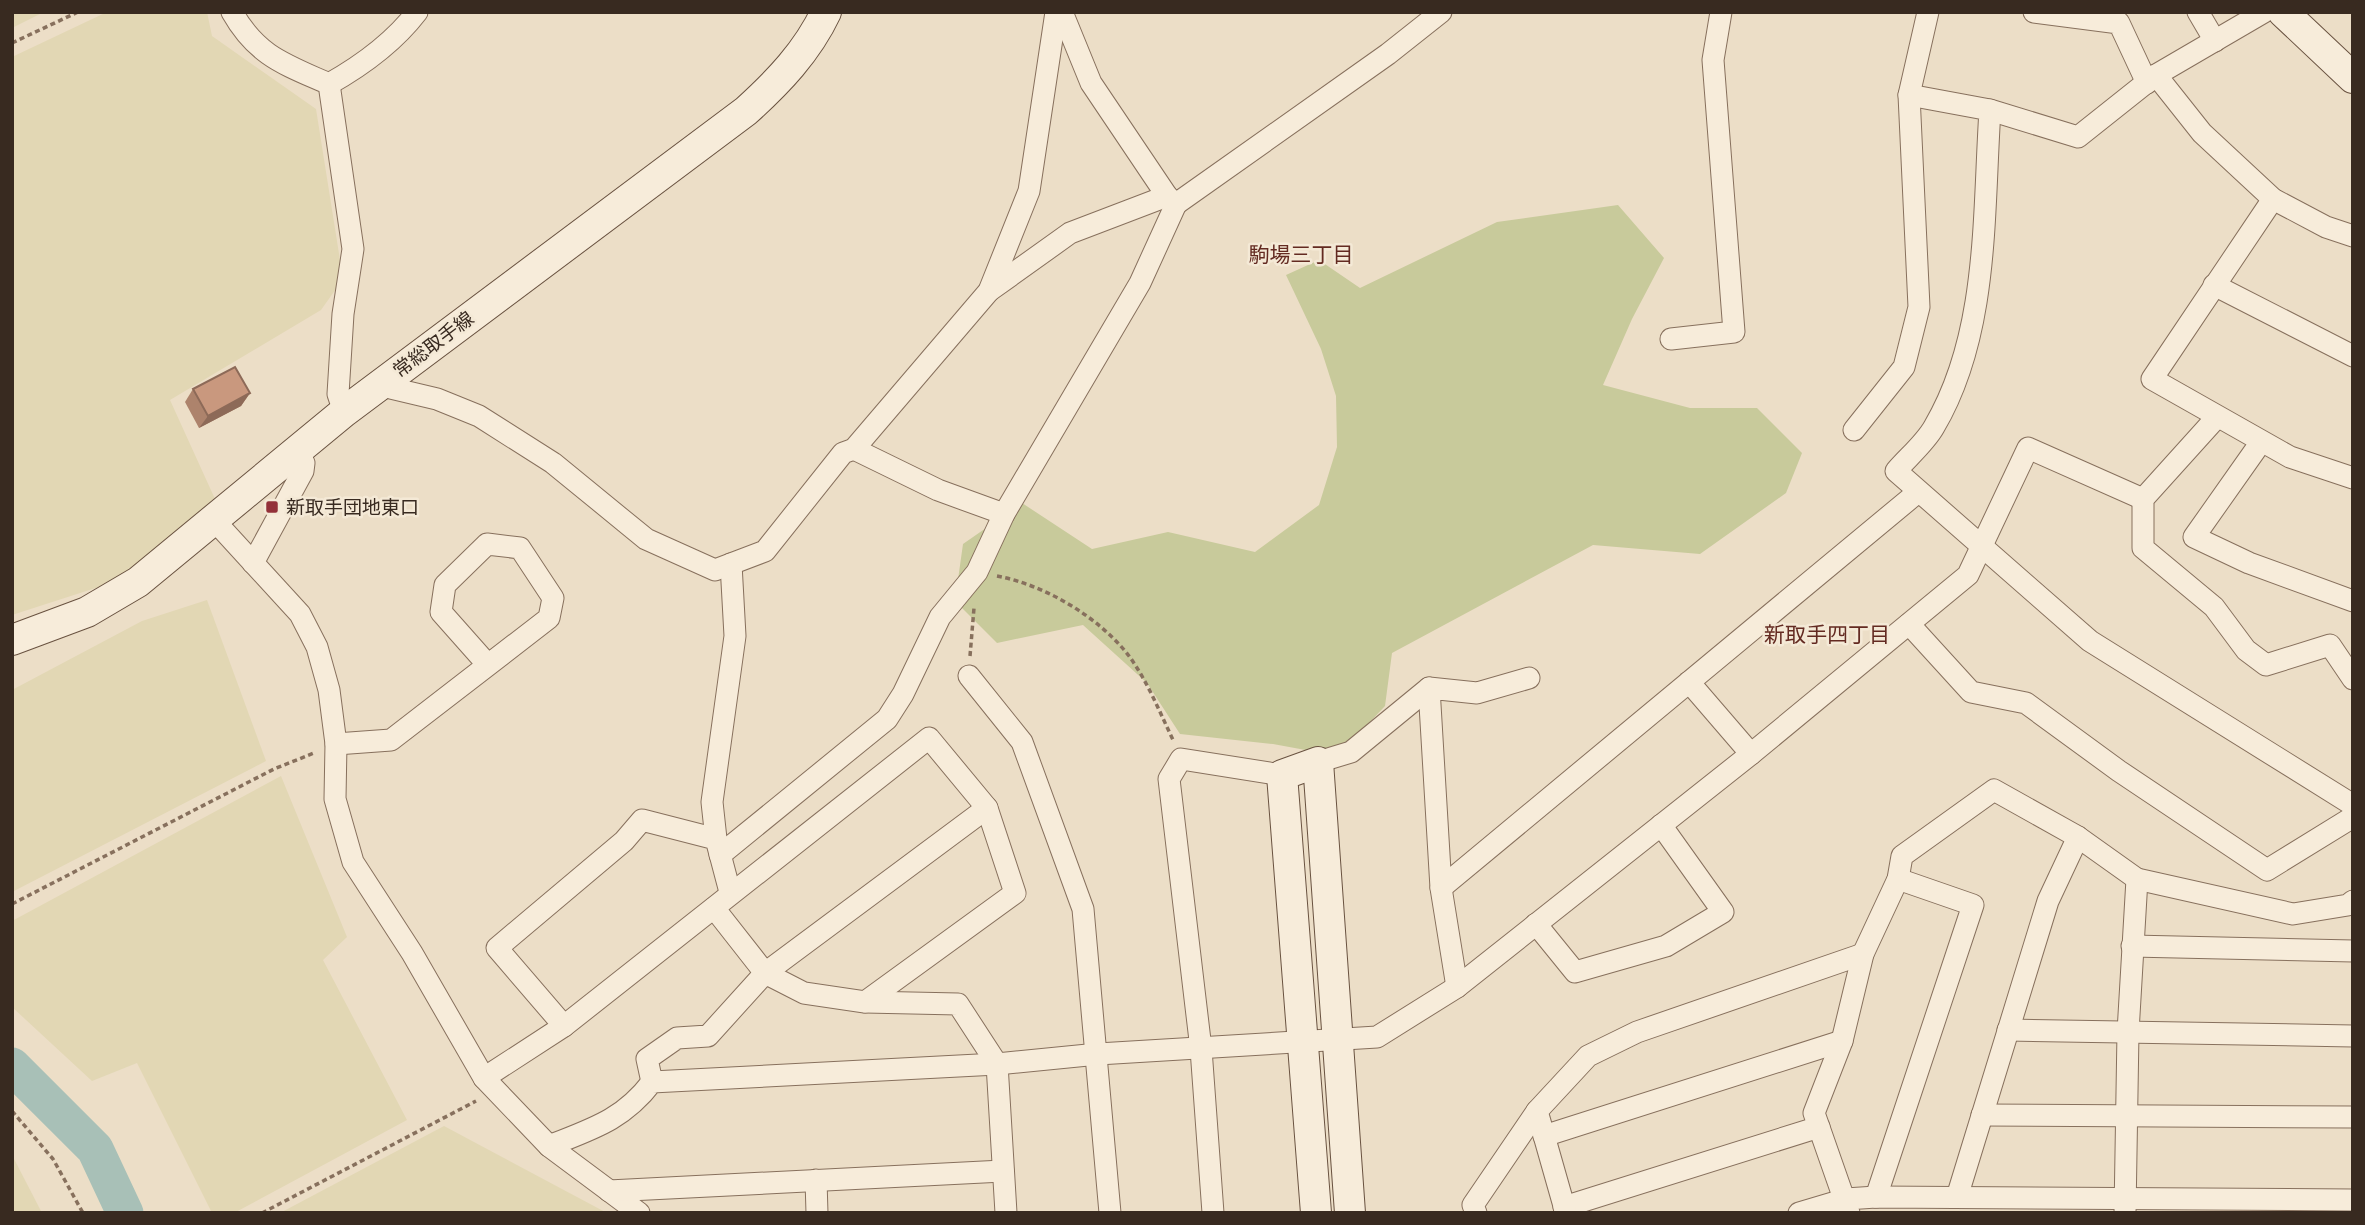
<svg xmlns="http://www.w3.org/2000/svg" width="2365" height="1225" viewBox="0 0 2365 1225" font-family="'IBM Plex Serif','Noto Sans JP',serif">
<rect width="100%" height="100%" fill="#ecdec7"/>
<g fill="#e2d7b4">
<polygon points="12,12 44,12 12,28"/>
<polygon points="107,12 207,12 212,36 316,109 340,260 338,286 321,310 170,400 215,499 139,564 108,584 12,615 12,57"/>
<polygon points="207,600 266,761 12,892 12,690 142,621"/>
<polygon points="281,776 347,937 323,960 407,1120 234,1213 212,1213 137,1063 92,1081 12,1007 12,921"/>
<polygon points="444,1126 607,1213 280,1213"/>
<polygon points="12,1155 42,1213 12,1213"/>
</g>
<polygon fill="#c8ca9b" points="1618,205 1664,258 1632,319 1603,385 1690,408 1757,408 1802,453 1786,493 1700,554 1593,545 1392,653 1385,706 1338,756 1273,744 1180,734 1147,683 1083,625 997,643 955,601 963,544 1022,503 1092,549 1168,532 1255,552 1319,505 1337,447 1336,396 1321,349 1286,275 1319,260 1360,288 1497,222"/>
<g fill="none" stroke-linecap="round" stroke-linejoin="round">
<polyline stroke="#a8c0b7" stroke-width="37" points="12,1066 95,1149 125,1213"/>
<g stroke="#87705d" stroke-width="23">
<g id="street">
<path d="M232,12C257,56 284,64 329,84L353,249L343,314L338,394L344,412"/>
<polyline points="1062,12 1091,83 1167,196 1176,204 1388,54 1441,12"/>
<polyline points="2034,12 2119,23 2147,83"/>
<polyline points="2198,12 2215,41"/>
<polyline points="2264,12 2156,75 2202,133 2273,199 2326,227 2353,236"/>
<path d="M329,84C361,66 394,42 417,12"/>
<path d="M1909,95L1990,110C1983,215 1989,334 1934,427C1925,443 1908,457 1896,471L2090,641L2353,805"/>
<polyline points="1990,110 2078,137 2156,75"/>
<polyline points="2273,199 2152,379 2290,457 2353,478"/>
<polyline points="2214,285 2353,356"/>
<polyline points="989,291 1070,233 1167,196"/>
<polyline points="1671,339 1734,332 1713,60 1721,12"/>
<polyline points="378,385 437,399 479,416 553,463 646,539 715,570 765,551 843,453 854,449 989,291 1029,191 1056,12"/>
<polyline points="2217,417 2143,499 2143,548 2214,607 2246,650 2266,665 2330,645 2353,679"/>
<polyline points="1854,430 1904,367 1919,307 1909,95 1928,12"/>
<polyline points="2261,442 2194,537 2249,563 2353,601"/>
<polyline points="854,449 938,490 1004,514"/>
<polyline points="213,519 300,614 317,647 329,690 336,744 335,799 353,862 412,953 484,1078 549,1146 639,1213"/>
<polyline points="253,563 303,471 304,463 298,450"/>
<polyline points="1909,624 1971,692 2026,703 2119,771 2267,870 2353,817"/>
<polyline points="969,676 1022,742 1083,909 1110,1213"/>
<polyline points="1689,682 1751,754"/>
<polyline points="336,744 391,740 549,618 553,598 520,548 487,544 445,585 441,612 488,665"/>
<polyline points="1318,762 1351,752 1429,688"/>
<polyline points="716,839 712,802 735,636 731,564"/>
<polyline points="720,855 887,719 903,694 940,617 977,572 1004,514 1140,283 1176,204"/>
<polyline points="1441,888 1918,492"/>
<polyline points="714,908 765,973 987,808"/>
<polyline points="1536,924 1575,972 1666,946 1723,912 1661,825"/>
<polyline points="2132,946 2353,951"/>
<polyline points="1457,987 1441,888 1429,688 1477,693 1529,678"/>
<polyline points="564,1026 497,948 624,841 642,820 716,839 730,892"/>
<polyline points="2008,1030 2353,1036"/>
<polyline points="484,1078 564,1026 929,738 987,808 1015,893 865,1002"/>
<polyline points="652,1082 647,1059 677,1038 708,1036 765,973 804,993 865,1002 958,1004 997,1064 1006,1213"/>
<polyline points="1982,1115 2353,1117"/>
<polyline points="1544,1136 1842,1041"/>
<path d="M549,1146C592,1129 623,1120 652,1082L997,1064L1098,1054L1377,1037L1457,987L1751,754L1968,575L2028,448L2143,499"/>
<polyline points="816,1180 817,1213"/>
<polyline points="609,1191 1003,1171"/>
<polyline points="1876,1197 1973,905 1898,879"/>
<polyline points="1957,1197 2048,901 2078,837"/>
<polyline points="1564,1207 1819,1127"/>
<polyline points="1213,1213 1201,1049 1169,779 1181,759 1282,775"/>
<polyline points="1476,1213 1473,1205 1537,1111"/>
<polyline points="1566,1213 1537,1111 1588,1056 1637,1032 1863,954"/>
<polyline points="1799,1213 1846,1199 1876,1197 2353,1200"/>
<polyline points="1849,1213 1814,1113 1842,1041 1863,954 1898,879 1902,856 1994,790 2078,837 2137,879 2293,914 2348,905 2353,901"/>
<polyline points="2125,1213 2128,1032 2137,879"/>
</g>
</g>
<g stroke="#695240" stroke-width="32">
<g id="secondary">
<polyline points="2283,12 2353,78"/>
<path d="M12,640L87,612L138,582L344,412L746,111C778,82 807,52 826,12"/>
<polyline points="1316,1213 1282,775 1318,762 1350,1213"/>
</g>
</g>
<g stroke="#87705d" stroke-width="3.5" stroke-dasharray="5 3.5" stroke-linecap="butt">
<polyline points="12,43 78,12"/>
<path d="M997,576C1045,585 1099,617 1129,656C1148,682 1160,713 1174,742"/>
<polyline points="970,656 974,608"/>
<polyline points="12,904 274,769 314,753"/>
<polyline points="12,1111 53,1159 83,1213"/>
<polyline points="262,1213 476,1101"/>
</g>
<use href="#street" stroke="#f7ecda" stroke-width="21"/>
<use href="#secondary" stroke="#f7ecda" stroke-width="30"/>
</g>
<polygon fill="#ad836c" points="193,389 250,393 241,406 199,428 185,402"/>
<polygon fill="#8d6a58" points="250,393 241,406 199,428 208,416"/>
<polygon fill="#c9987e" stroke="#8d6a58" stroke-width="2" points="235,367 250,393 208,416 193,389"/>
<rect fill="#933038" stroke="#f4e9d6" stroke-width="2.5" x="265" y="500" width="14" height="14" rx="3.5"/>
<g text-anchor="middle" stroke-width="5" stroke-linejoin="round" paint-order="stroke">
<g font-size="19" fill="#382a20" stroke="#f4e9d6">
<text transform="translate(433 344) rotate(-37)" y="7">常総取手線</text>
</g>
<g font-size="19" fill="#382a20" stroke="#f4e9d6" text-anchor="start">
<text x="286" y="514">新取手団地東口</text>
</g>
<g font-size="21" fill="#632a21" stroke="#f4e9d6">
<text x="1301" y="262">駒場三丁目</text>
<text x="1827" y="642">新取手四丁目</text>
</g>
</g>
<rect width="2365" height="1225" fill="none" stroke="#382a20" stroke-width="28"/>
</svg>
